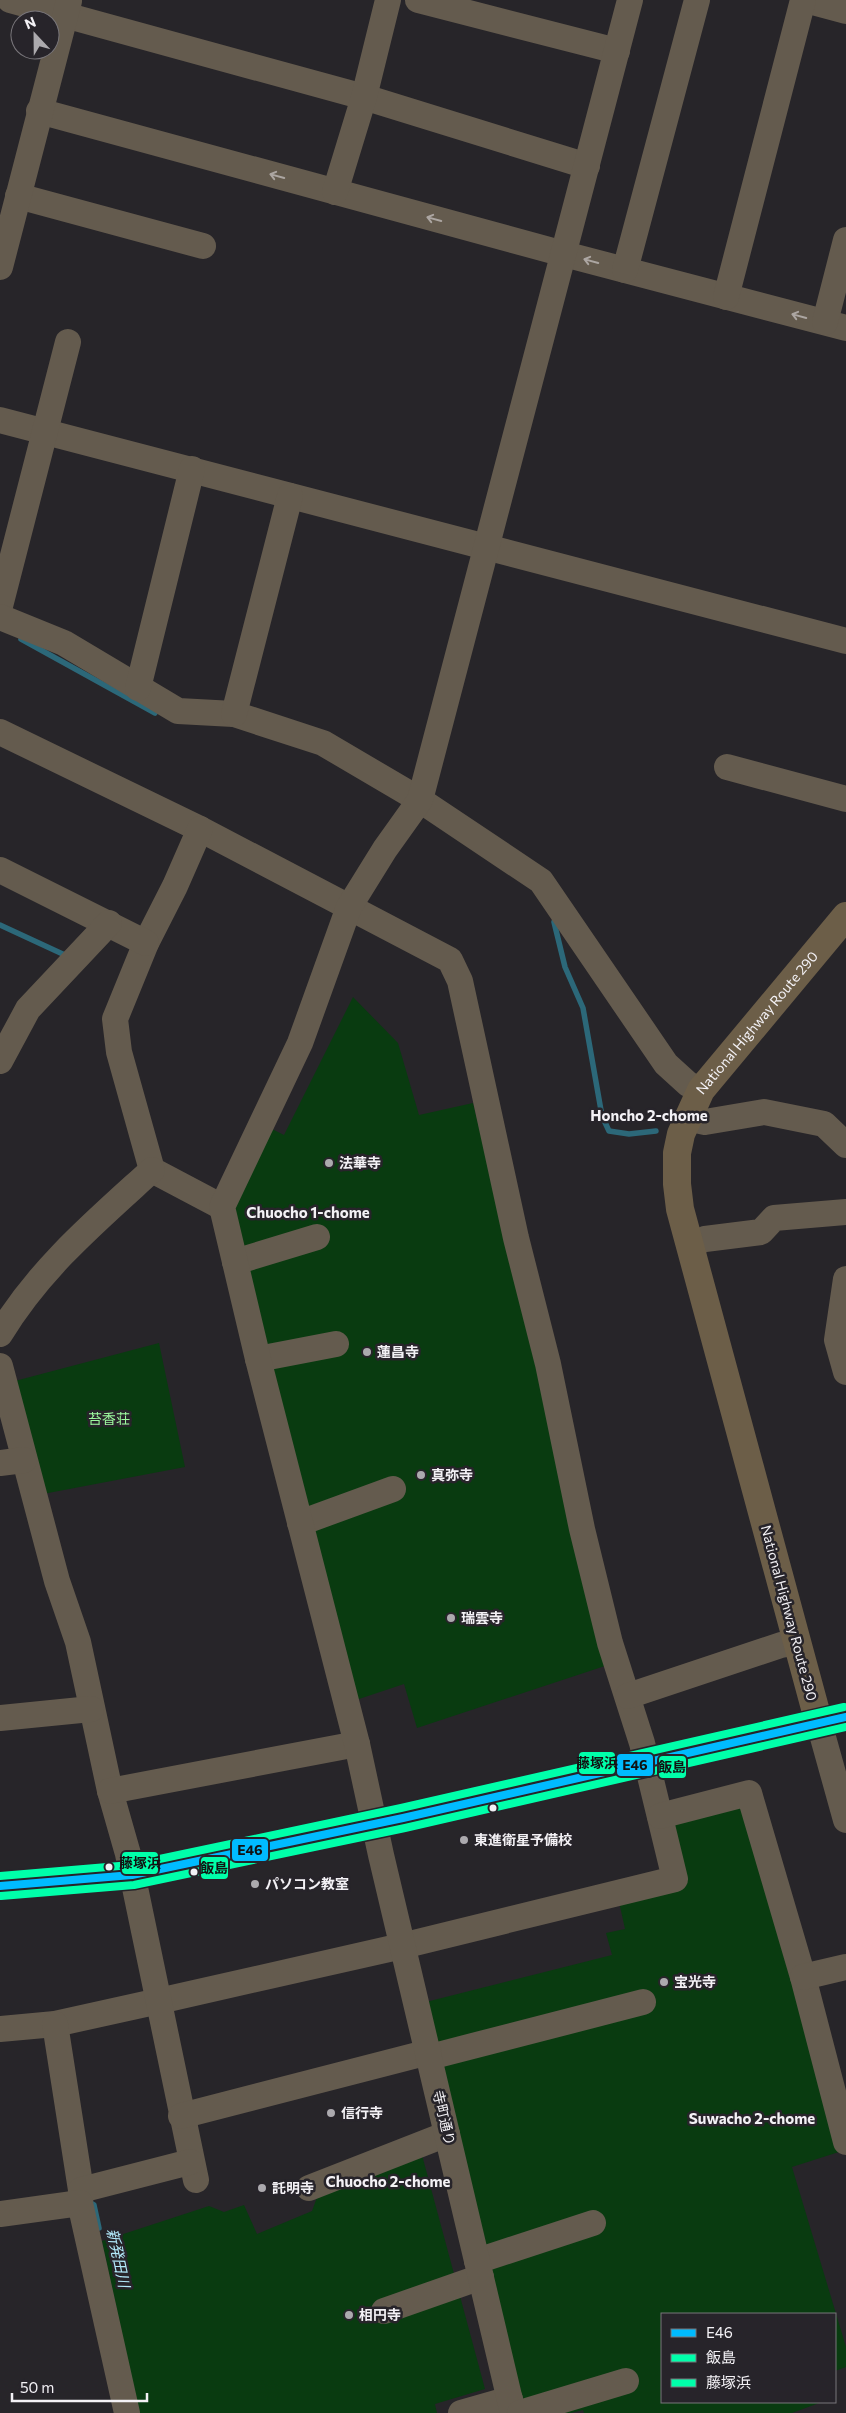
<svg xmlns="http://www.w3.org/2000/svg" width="846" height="2413" viewBox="0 0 846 2413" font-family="Commissioner,'Noto Sans JP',sans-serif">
<rect width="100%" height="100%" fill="#272529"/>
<g fill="#093b10">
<polygon points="353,997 398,1043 419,1115 473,1103 611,1664 417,1728 404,1684 356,1700 232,1213 268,1127 284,1135"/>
<polygon points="159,1343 185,1467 43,1494 11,1382"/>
<polygon points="749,1793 842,2151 792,2167 846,2347 846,2367 835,2371 835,2314 662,2314 662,2402 822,2402 792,2413 584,2413 583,2410 571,2413 513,2413 418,2004 612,1955 606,1933 625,1929 617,1893 675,1879 660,1816"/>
<polygon points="422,2155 485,2389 435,2404 437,2413 139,2413 102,2241 209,2206 224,2212 244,2205 257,2234 312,2211 320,2189"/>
</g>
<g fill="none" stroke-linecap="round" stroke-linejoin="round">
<g stroke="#2c6879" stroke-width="5.5">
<polyline points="21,639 155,713"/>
<polyline points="554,922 565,967 583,1008 602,1116 609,1131 629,1134 656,1131"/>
<polyline points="0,925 67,956"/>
<polyline points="87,2201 94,2205 99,2228"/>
</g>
<g stroke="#645b4e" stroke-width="26">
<polyline points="10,0 364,97 587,166"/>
<polyline points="418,0 617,51"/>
<polyline points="805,0 846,11"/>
<polyline points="39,111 564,254 846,328"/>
<polyline points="335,192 364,97 388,0"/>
<polyline points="18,196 203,246"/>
<polyline points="0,267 69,1"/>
<polyline points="625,270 697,0"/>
<polyline points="726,297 803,0"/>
<polyline points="825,322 846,240"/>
<polyline points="0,420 846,641"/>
<polyline points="0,606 68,342"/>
<polyline points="0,617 64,643 178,711 234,714 323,743 420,800 541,881 666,1064 688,1084 701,1090"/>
<polyline points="138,688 192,469"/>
<polyline points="234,714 290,496"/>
<polyline points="0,732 200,829 450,960 460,981 516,1238 548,1364 582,1529 610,1643 642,1743 675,1879 402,1946 159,2001 55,2024 0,2029"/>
<polyline points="727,767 846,799"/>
<polyline points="200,829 175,886 146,943 115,1019 119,1052 152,1170 222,1207"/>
<polyline points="0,870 146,943"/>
<polyline points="0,1061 28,1009 109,923"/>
<polyline points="687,1118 705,1122 764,1112 824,1124 846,1145"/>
<polyline points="691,1244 705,1239 761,1232 774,1218 846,1212"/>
<polyline points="235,1262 317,1237"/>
<polyline points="846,1279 837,1340 846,1372"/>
<path d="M0,1334C40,1268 96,1221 152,1170"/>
<polyline points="258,1359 336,1344"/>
<polyline points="0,1366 57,1581 78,1642 110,1791 128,1854 196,2180"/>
<polyline points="0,1463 24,1460"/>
<polyline points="300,1523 393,1489"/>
<polyline points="628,1696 781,1645 797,1642"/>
<polyline points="0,1718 91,1709"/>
<polyline points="819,1723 846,1820"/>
<polyline points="110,1791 357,1744"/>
<polyline points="660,1816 749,1793 803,1977 846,2142"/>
<polyline points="803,1977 846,1967"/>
<polyline points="55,2024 81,2190 80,2203"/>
<polyline points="430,2057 643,2002"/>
<polyline points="181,2116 429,2052"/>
<polyline points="309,2188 447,2134"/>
<polyline points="81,2190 190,2162"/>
<polyline points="0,2214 80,2203 127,2413"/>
<polyline points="477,2261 593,2223"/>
<polyline points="384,2311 481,2277"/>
<polyline points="461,2413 510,2399"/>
<polyline points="513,2413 381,1855 357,1744 258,1359 222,1207 300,1043 349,907 385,849 420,800 630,0"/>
<polyline points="520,2413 626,2381"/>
</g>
<polyline stroke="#665946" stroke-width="28" points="819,1723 846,1717"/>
<path stroke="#6c5e48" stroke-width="28" id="s1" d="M0,1886L132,1875L403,1818L819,1723L680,1209L677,1184V1153L681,1134L701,1090L846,916"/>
<g stroke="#27242a" stroke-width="11">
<polyline id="bus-1" points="0,1886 132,1875 403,1818 846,1717"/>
</g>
<g stroke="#27242a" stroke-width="11">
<polyline id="bus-2" points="1,1896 134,1885 405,1828 846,1727"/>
</g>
<g stroke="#27242a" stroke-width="11">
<polyline id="bus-3" points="0,1876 131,1865 401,1808 844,1707"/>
</g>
<use href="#bus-1" stroke="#0bf" stroke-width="8"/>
<use href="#bus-2" stroke="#0fa" stroke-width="8"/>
<use href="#bus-3" stroke="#0fa" stroke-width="8"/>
</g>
<defs><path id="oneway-shaft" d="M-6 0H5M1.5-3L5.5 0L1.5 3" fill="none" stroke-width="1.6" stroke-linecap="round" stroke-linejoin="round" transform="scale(1.25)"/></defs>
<g stroke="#aca6a2">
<use href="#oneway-shaft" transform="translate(277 176) rotate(-165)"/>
<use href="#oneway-shaft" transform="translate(434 219) rotate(-165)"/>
<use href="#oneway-shaft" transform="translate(591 261) rotate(-165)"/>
<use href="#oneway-shaft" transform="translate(799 316) rotate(-165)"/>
</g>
<g fill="#acaaae" stroke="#27242a" stroke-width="2">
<circle cx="329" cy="1163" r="5"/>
<circle cx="367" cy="1352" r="5"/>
<circle cx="421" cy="1475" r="5"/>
<circle cx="451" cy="1618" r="5"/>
<circle cx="464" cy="1840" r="5"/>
<circle cx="255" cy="1884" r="5"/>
<circle cx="664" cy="1982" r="5"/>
<circle cx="331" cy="2113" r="5"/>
<circle cx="262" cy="2188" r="5"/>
<circle cx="349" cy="2315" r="5"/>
</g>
<g fill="#f3f1f5" stroke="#27242a" stroke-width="2">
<circle cx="493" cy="1808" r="4.5"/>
<circle cx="109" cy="1867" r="4.5"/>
<circle cx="194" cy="1872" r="4.5"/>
</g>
<g text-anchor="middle" stroke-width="5" stroke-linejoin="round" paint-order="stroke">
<g font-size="14" fill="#f3f1f5" stroke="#27242a">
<text dy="5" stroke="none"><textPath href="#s1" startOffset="1580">National Highway Route 290</textPath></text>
<text transform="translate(789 1613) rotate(75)" y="5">National Highway Route 290</text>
<text transform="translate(444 2118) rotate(77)" y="5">寺町通り</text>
</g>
<g font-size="14" font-weight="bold" fill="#f3f1f5" stroke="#27242a" text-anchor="start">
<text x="339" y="1168">法華寺</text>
<text x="377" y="1357">蓮昌寺</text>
<text x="431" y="1480">真弥寺</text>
<text x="461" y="1623">瑞雲寺</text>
<text x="474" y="1845">東進衛星予備校</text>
<text x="265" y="1889">パソコン教室</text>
<text x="674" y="1987">宝光寺</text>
<text x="341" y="2118">信行寺</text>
<text x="272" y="2193">託明寺</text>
<text x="359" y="2320">相円寺</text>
</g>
<g font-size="14" fill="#9efa9f" stroke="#27242a">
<text x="109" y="1424">苔香荘</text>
</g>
<g font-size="15" font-weight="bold" fill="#f3f1f5" stroke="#27242a">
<text x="649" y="1121">Honcho 2-chome</text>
<text x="308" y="1218">Chuocho 1-chome</text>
<text x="752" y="2124">Suwacho 2-chome</text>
<text x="388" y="2187">Chuocho 2-chome</text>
</g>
<g font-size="15" font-style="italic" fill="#b2e9fa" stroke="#27242a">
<text transform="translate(118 2258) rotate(78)" y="5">新発田川</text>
</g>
</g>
<g stroke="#27242a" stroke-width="2">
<rect x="578" y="1751" width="38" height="24" rx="5" fill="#0fa"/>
<rect x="616" y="1753" width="38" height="24" rx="5" fill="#0bf"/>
<rect x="658" y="1755" width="29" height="24" rx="5" fill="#0fa"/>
<rect x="231" y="1838" width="38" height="24" rx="5" fill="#0bf"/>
<rect x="121" y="1851" width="38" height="24" rx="5" fill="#0fa"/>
<rect x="200" y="1856" width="29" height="24" rx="5" fill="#0fa"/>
</g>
<g font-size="14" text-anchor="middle" font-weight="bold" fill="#111">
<text x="597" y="1768">藤塚浜</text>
<text x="635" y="1770">E46</text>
<text x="672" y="1772">飯島</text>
<text x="250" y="1855">E46</text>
<text x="140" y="1868">藤塚浜</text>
<text x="214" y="1873">飯島</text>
</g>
<rect x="661" y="2313" width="175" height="90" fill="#27242a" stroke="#79767b"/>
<rect x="671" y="2329" width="25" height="8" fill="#00bbff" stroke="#79767b"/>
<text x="706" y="2338" font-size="15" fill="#f3f1f5">E46</text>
<rect x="671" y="2354" width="25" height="8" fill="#00ffaa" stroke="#79767b"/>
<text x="706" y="2363" font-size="15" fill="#f3f1f5">飯島</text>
<rect x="671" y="2379" width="25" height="8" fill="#00ffaa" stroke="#79767b"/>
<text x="706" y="2388" font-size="15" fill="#f3f1f5">藤塚浜</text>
<g transform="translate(35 35) rotate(338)"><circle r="24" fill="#27242a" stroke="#79767b"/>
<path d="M0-4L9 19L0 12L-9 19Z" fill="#acaaae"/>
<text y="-8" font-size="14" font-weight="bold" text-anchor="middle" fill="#f3f1f5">N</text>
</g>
<path d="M12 2393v8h135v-8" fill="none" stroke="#f3f1f5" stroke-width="2.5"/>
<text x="20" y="2393" font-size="15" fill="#f3f1f5" stroke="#27242a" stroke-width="4" paint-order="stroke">50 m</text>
</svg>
